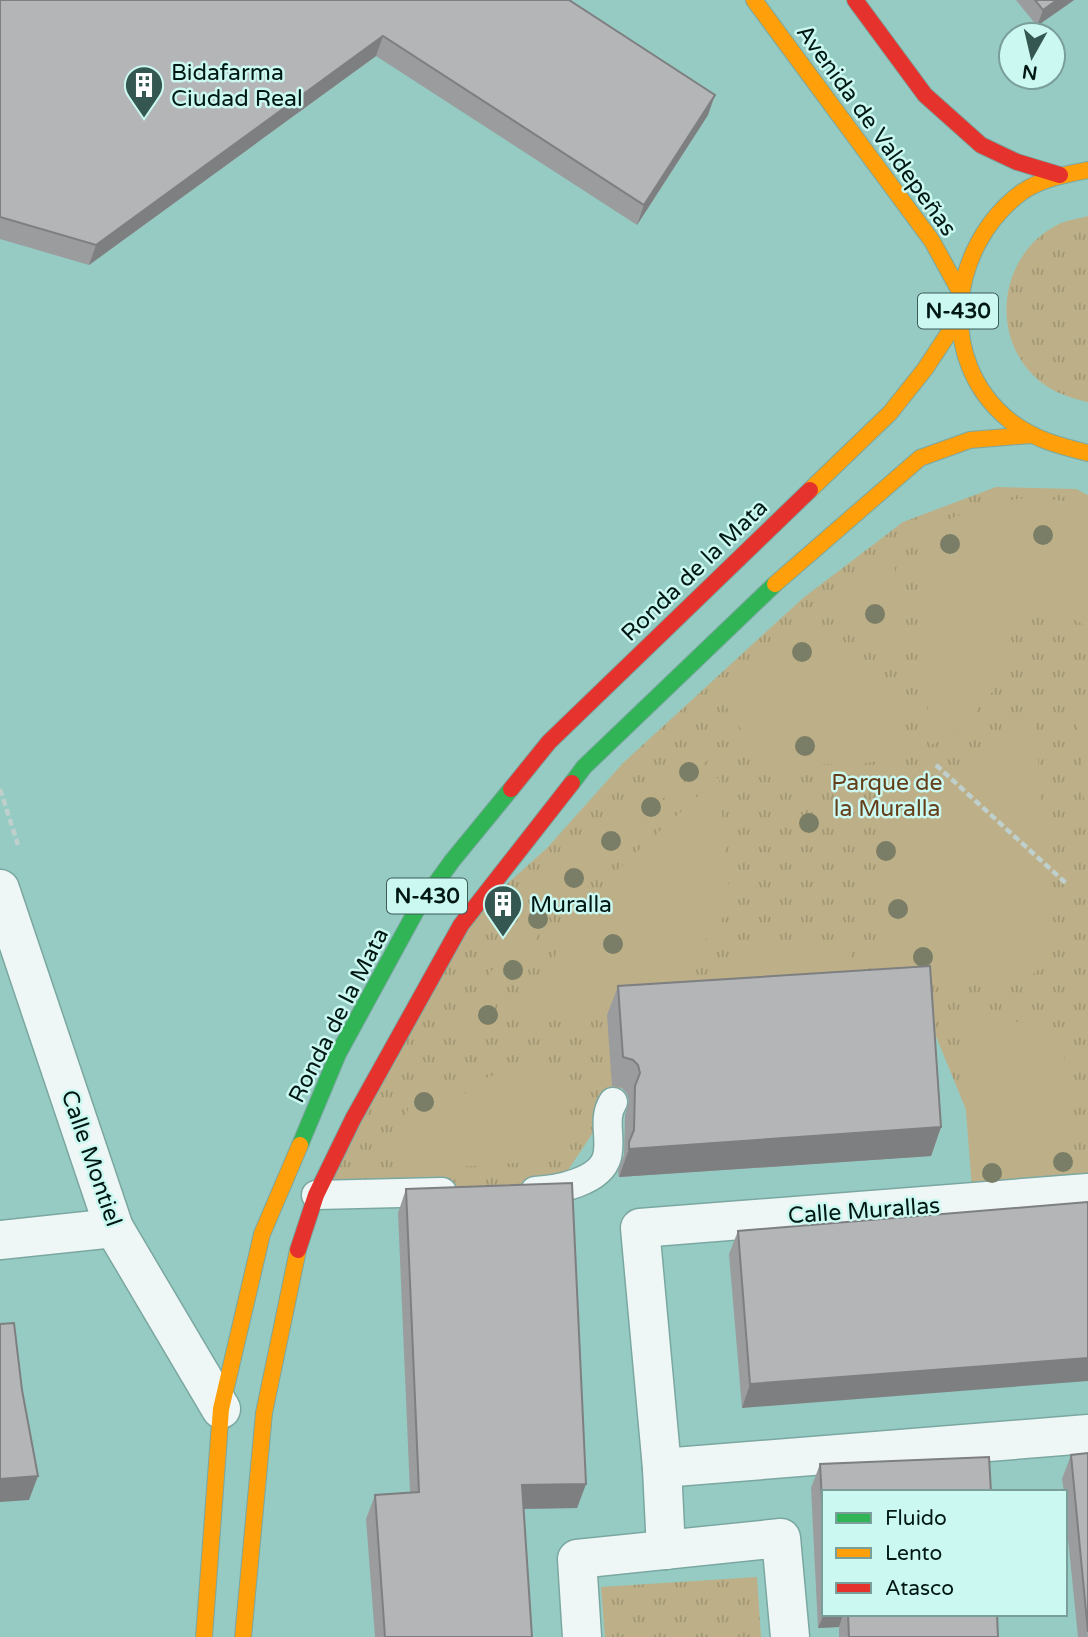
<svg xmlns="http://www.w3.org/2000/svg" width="1088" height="1637" viewBox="0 0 1088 1637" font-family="'Varela Round',sans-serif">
<defs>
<pattern id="grass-tufts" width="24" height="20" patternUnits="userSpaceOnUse" patternTransform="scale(1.75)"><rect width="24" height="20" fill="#bdb088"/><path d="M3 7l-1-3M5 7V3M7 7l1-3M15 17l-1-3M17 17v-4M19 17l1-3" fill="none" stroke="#a19774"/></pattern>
</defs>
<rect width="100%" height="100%" fill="#95cbc3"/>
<g fill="url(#grass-tufts)">
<path d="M1088,216V402H1087C1067,397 1049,391 1034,376C989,332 1001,254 1057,225C1066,220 1078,219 1088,216Z"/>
<polygon points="996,487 1076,489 1088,495 1088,1176 992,1173 919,995 673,1003 608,1110 555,1190 316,1195 461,925 547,848 623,763 803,598 903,522"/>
<polygon points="757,1577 761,1637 605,1637 601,1587"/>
</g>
<g fill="#bdb088">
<polygon points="1034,497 1071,502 1088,511 1088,627 1063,614 1033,616 1011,626 1002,649 1002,671 993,691 962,727 929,746 922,530 993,502"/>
<polygon points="886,545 893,545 901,644 891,648 829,600"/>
<polygon points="805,620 870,664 905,717 906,757 865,763 769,766 757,756 722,699"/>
<polygon points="1088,686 1088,845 1077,714"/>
<polygon points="1026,704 1034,709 1053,946 1046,964 1029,977 932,980 878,978 879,793 910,793 935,785 1005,735"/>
<polygon points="698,746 708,760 658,803 584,873 558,903 477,1034 456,1025 564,860"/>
<polygon points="719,777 730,909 646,1013 516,1021 559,949 617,870"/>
<polygon points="850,939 851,981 707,991 741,952"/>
<polygon points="973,1019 1036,1023 1052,1032 1063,1046 1076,1180 972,1188 960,1036 962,1024"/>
<path d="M561,1067L568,1159L400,1171C399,1129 404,1112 425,1075L462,1098C465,1094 469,1089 473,1085C493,1069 536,1069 561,1067Z"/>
</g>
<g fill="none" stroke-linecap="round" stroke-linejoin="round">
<g stroke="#7ba7a1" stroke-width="31">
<g id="lane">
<path d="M535,1191C557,1190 600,1182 607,1157C612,1138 602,1119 613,1102"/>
<polyline points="316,1195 442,1192"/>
</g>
</g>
<g stroke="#7ba7a1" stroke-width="41">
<g id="street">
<polyline points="0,889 114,1228 221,1409"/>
<polyline points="0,1240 114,1228"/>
<polyline points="662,1468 1088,1434"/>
<polyline points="666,1550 662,1468 640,1228 1088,1193"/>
<polyline points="582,1637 577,1559 781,1538 790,1637"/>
</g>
</g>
<g stroke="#7ba7a1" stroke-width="18">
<g id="fast">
<polyline points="572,783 584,767 775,584"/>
<polyline points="300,1145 338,1054 416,911 452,861 511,789"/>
</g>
</g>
<g stroke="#7ba7a1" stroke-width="18">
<g id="slow">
<polyline points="754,0 932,241 959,290"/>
<path d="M1088,170C1066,174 1041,179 1022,192C949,246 935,360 1009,420C1032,439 1060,446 1088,453"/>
<polyline points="810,490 890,413 925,369 958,319"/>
<polyline points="775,584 920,458 970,440 1031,435"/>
<polyline points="204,1637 221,1409 262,1234 300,1145"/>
<polyline points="243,1637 264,1413 298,1250"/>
</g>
</g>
<g stroke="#7ba7a1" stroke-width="18">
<g id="jam">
<polyline points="855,0 925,95 981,145 1017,162 1060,175"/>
<polyline points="511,789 549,742 810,490"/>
<polyline points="298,1250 316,1195 353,1119 461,925 572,783"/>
</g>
</g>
<g stroke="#becfcc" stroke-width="4.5" stroke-dasharray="7 3.5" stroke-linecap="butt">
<polyline points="936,765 1068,885"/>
<polyline points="0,789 18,845"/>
</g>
<use href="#lane" stroke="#eff7f6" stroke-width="28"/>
<use href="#street" stroke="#eff7f6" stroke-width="38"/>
<use href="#fast" stroke="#30b455" stroke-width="16"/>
<use href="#slow" stroke="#ff9f0a" stroke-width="16"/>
<use href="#jam" stroke="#e5322d" stroke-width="16"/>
</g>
<g fill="#7a7e66">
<circle cx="1043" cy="535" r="10"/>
<circle cx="950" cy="544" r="10"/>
<circle cx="875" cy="614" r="10"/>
<circle cx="802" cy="652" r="10"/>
<circle cx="805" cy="746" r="10"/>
<circle cx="689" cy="772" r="10"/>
<circle cx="651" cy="807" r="10"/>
<circle cx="809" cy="823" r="10"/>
<circle cx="611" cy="841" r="10"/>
<circle cx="886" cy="851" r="10"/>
<circle cx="574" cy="878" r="10"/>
<circle cx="898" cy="909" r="10"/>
<circle cx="538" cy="919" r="10"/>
<circle cx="613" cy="944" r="10"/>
<circle cx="923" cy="957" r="10"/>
<circle cx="513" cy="970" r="10"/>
<circle cx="488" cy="1015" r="10"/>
<circle cx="424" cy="1102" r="10"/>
<circle cx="1063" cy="1162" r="10"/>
<circle cx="992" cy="1173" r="10"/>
</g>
<g fill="#9b9c9d">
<polygon points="0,0 569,0 708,115 637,225 376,56 89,265 0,239"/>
<polygon points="1016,0 1074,0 1037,26"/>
<polygon points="618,986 941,1127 931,1156 619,1177 618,1171 624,1155 625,1115 629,1101 627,1094 622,1088 612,1086 607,1015"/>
<polygon points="406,1189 586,1484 577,1508 523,1509 532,1637 375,1637 366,1519 375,1495 410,1492 398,1213"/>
<polygon points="1088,1202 742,1408 729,1254 738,1231"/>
<polygon points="1071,1455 1088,1637 1078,1637 1065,1509 1065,1492 1064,1492 1062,1479"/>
<polygon points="820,1464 824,1492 824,1614 997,1614 998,1637 839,1637 839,1627 818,1628 811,1488"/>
</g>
<g fill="#7e7f80">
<polygon points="1057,0 1074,0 1037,26 1043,10"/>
<polygon points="383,36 376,56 89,265 96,245"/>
<polygon points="715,95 708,115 637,225 644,205"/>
<polygon points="941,1127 931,1156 619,1177 629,1149"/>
<polygon points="1088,1358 1088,1381 742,1408 750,1384"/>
<polygon points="38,1476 29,1500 0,1502 0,1479"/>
<polygon points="586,1484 577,1508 513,1509 522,1485"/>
<polygon points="824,1614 843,1614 839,1627 818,1628"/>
</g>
<g fill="#b4b5b7" stroke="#7e7f80" stroke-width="2">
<polygon points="0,0 569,0 715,95 644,205 383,36 96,245 0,217"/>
<polygon points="1035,0 1057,0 1043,10"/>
<polygon points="930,966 941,1127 629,1149 629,1142 634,1130 635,1086 640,1073 638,1065 633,1060 623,1057 618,986"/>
<polygon points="572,1183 586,1484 522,1485 532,1637 385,1637 375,1495 419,1492 406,1189"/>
<polygon points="1088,1202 1088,1358 750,1384 738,1231"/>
<polygon points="14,1323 22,1390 38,1476 0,1479 0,1324"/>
<polygon points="1088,1453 1088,1632 1071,1455"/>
<polygon points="989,1457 991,1492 824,1492 824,1537 820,1464"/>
<polygon points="848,1614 997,1614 998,1637 849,1637"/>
</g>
<defs>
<g id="building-pin" transform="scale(2.0125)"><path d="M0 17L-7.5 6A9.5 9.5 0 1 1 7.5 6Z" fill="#345751" stroke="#cbf8f1"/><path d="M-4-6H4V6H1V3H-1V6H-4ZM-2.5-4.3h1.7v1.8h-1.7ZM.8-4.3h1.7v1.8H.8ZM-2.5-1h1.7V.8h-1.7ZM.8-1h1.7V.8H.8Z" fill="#fff"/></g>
</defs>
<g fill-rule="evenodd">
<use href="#building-pin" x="144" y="85"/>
<use href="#building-pin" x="503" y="904"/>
</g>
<g text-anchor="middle" stroke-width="5" stroke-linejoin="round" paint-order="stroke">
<g fill="#cbf8f1" stroke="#3d5b56" stroke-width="2">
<rect x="918" y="293.5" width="80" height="35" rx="5"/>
<rect x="387" y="878.5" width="80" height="35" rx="5"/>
</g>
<g font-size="21" font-weight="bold" fill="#001814">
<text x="958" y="318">N-430</text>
<text x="427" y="903">N-430</text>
</g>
<g font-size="23" fill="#001814" stroke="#cbf8f1" text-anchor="start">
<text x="171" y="80">Bidafarma<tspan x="171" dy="26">Ciudad Real</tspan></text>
<text x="530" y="912">Muralla</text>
</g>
<g font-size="23" fill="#001814" stroke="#cbf8f1">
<text transform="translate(877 130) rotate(54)" y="8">Avenida de Valdepeñas</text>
<text transform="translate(694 570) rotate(-44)" y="8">Ronda de la Mata</text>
<text transform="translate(338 1015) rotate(-63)" y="8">Ronda de la Mata</text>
<text transform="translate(92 1158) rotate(71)" y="8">Calle Montiel</text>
<text transform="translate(864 1210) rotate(-4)" y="8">Calle Murallas</text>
</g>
<g font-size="23" fill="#643f19" stroke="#cbf8f1">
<text x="887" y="790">Parque de<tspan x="887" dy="26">la Muralla</tspan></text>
</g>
</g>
<rect x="822" y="1490" width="245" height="126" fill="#cbf8f1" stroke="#7a9e99" stroke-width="2"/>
<rect x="836" y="1513" width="35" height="10" fill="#30b455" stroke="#7a9e99" stroke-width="2"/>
<text x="885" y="1525" font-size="21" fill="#001814">Fluido</text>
<rect x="836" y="1548" width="35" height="10" fill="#ff9f0a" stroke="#7a9e99" stroke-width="2"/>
<text x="885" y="1560" font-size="21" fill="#001814">Lento</text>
<rect x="836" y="1583" width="35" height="10" fill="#e5322d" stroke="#7a9e99" stroke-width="2"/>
<text x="885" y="1595" font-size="21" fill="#001814">Atasco</text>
<g transform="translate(1032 56) rotate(188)"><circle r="33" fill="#cbf8f1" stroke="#7a9e99" stroke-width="2"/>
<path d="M0-5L12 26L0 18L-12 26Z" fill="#345751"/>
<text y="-10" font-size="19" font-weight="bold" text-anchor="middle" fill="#001814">N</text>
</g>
</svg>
